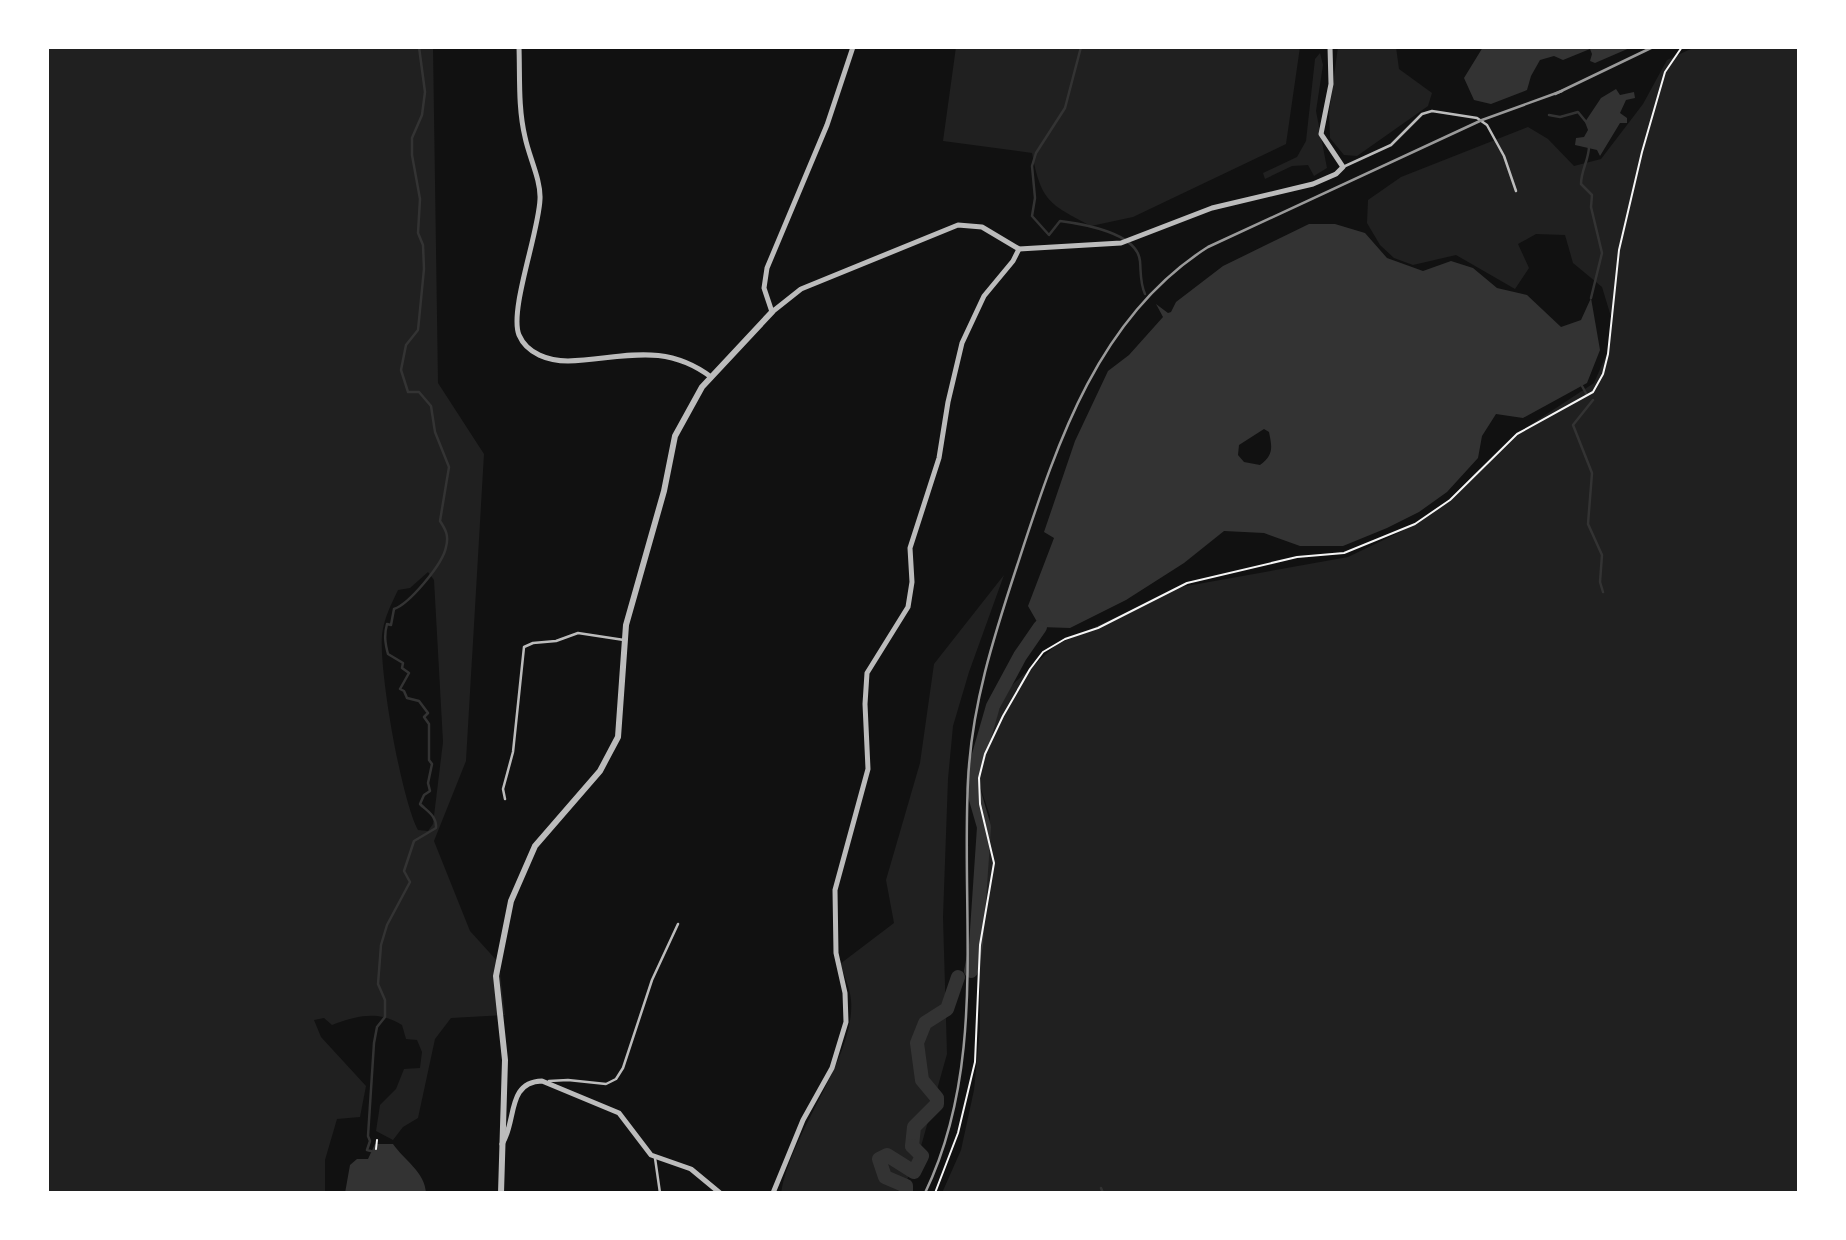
<svg xmlns="http://www.w3.org/2000/svg" width="1846" height="1240" viewBox="0 0 1846 1240" font-family="'DM Sans',sans-serif">
<rect width="100%" height="100%" fill="#111"/>
<g fill="#202020" fill-rule="evenodd">
<path d="M47,47H433L438,383L484,454L466,761L434,841L470,931L499,963L505,1015L451,1018L435,1039L418,1118L403,1127L393,1140L376,1131L380,1105L396,1089L404,1069L420,1068L422,1052L417,1040L406,1039L402,1025C378,1010 356,1016 332,1025L324,1018L314,1020L321,1037L366,1086L360,1117L337,1119L325,1160V1193H47ZM428,572L434,580L443,742L433,824L428,831L418,830C401,798 379,671 382,635C384,618 391,605 398,590L410,588Z"/>
<path d="M956,47H1300L1286,144L1133,217L1091,226C1049,204 1041,201 1032,153L943,141Z"/>
<polygon points="1338,47 1396,47 1399,69 1432,93 1428,106 1357,156 1344,155 1330,138 1329,113"/>
<polygon points="1695,47 1799,47 1799,1193 942,1193 961,1150 974,1090 980,1029 980,934 990,816 979,783 984,739 1011,686 1056,645 1181,587 1348,557 1400,532 1451,500 1474,474 1524,429 1594,383 1608,351 1612,320 1602,287 1573,263 1565,235 1536,234 1518,244 1529,268 1515,289 1456,255 1413,265 1394,258 1380,245 1367,223 1368,200 1401,177 1528,127 1548,139 1574,166 1601,159 1643,104 1667,60"/>
<polygon points="1320,53 1323,65 1316,111 1327,168 1314,176 1308,165 1292,166 1265,179 1263,173 1297,157 1306,141 1315,59"/>
<path d="M1004,575L969,672L953,726L948,779L943,917L947,1054L916,1164L899,1193H781C791,1131 856,1057 851,1000C850,988 844,975 840,964L894,923L886,880L920,763L934,664Z"/>
</g>
<g fill="#333" fill-rule="evenodd">
<polygon points="1483,47 1632,47 1595,63 1590,61 1592,54 1590,49 1563,60 1554,56 1540,60 1531,76 1527,90 1491,104 1474,100 1464,78"/>
<polygon points="1616,89 1620,95 1634,92 1635,98 1626,100 1620,113 1627,118 1627,123 1620,123 1600,156 1597,150 1575,145 1576,138 1584,137 1588,130 1585,122 1601,98"/>
<path d="M1309,224H1335L1365,233L1387,258L1423,271L1451,261L1473,268L1497,288L1527,295L1561,327L1581,320L1591,298L1600,350L1587,383L1523,418L1496,414L1482,436L1478,458L1447,492L1419,512L1387,528L1343,546H1300L1264,533L1224,531L1184,563L1126,600L1070,628L1040,627L1028,606L1054,538L1044,532L1075,441L1108,371L1129,355L1163,317L1156,304L1168,313L1171,312L1176,302L1223,266ZM1264,429L1269,432C1272,447 1274,455 1260,465L1244,462L1238,455L1239,445Z"/>
<path d="M375,1144H393C404,1160 425,1172 426,1193H345L350,1165L357,1159H368Z"/>
</g>
<g fill="none" stroke-linecap="round" stroke-linejoin="round">
<g stroke="#333" stroke-width="2.5">
<path d="M1081,47L1065,108L1036,153L1032,166L1035,198L1032,216L1049,235L1060,221C1083,224 1137,233 1140,261C1141,273 1140,283 1145,294"/>
<polyline points="1549,115 1560,117 1578,112 1587,123"/>
<path d="M1589,146C1589,160 1581,170 1581,184L1592,195L1591,207L1602,253L1591,298"/>
<polyline points="1582,386 1587,395"/>
<polyline points="1593,400 1573,425 1592,473 1588,524 1602,555 1600,582 1603,592"/>
<path d="M371,1151L367,1150L370,1141L368,1136L374,1043L377,1027L385,1017V1000L378,984L381,945L387,925L410,882L404,871L414,841L436,828C437,816 427,811 420,804L424,795L430,791L428,783L432,764L429,760V724L424,717L428,713L419,701L407,698L404,691L400,689L409,673L402,668L403,663L388,654C385,643 384,635 387,624L391,625L394,609C409,604 443,564 446,547C449,536 446,530 440,521L449,467L435,432L431,406L419,392H408L401,370L406,345L418,330L424,269L423,245L418,233L420,199L412,155V138L422,115L425,92L419,47"/>
<polyline points="1101,1188 1103,1193"/>
</g>
<g stroke="#333" stroke-width="14">
<polyline points="971,971 976,945 984,827 973,789 974,772 993,706 1020,656 1040,627"/>
<polyline points="912,1146 914,1127 937,1104 937,1098 922,1080 917,1043 925,1023 947,1009 958,977"/>
<polyline points="906,1193 906,1186 885,1177 879,1159 887,1155 914,1172 922,1156 912,1146"/>
</g>
<g stroke="#f5f5f5" stroke-width="2">
<polyline points="376,1149 377,1140"/>
<polyline points="935,1193 958,1133 975,1062 980,945 994,863 980,804 979,778 985,754 1003,716 1030,669 1043,652 1065,639 1098,628 1187,583 1297,557 1344,553 1415,524 1450,500 1517,434 1593,392 1603,374 1608,354 1619,250 1642,152 1665,72 1682,47"/>
</g>
<g stroke="#bcbcbc" stroke-width="2.5">
<polyline points="1343,167 1391,145 1422,114 1432,111 1477,118 1487,125 1504,156 1516,191"/>
<polyline points="505,799 503,789 513,752 524,647 533,643 556,641 578,633 624,640"/>
<polyline points="549,1081 568,1080 606,1084 616,1079 623,1068 652,980 678,924"/>
<polyline points="655,1158 660,1193"/>
</g>
<g stroke="#bcbcbc" stroke-width="5">
<path d="M519,47C520,77 518,108 525,137C529,157 541,180 540,199C539,232 509,310 519,335C527,354 549,361 568,361C622,359 663,341 711,377"/>
<polyline points="853,47 827,125 767,268 764,288 772,312 801,289 958,225 982,227 1019,249 1121,243 1212,208 1313,184 1336,174 1343,167 1321,134 1331,84 1330,47"/>
<path d="M502,1144C517,1122 506,1082 542,1081L619,1113L651,1155L691,1169L720,1193"/>
<polyline points="773,1193 803,1120 832,1068 846,1022 845,993 836,953 835,890 868,769 865,704 867,673 908,607 912,582 910,548 939,458 948,402 962,343 984,296 1013,261 1019,249"/>
</g>
<polyline stroke="#bcbcbc" stroke-width="6" points="501,1193 505,1060 496,976 511,901 535,846 600,771 618,737 626,625 664,491 675,436 702,387 772,312"/>
<g stroke="#9a9a9a" stroke-width="2.5">
<polyline points="1555,94 1653,47"/>
<path d="M925,1193C987,1065 961,919 968,782C971,707 994,636 1017,566C1056,447 1096,318 1208,247L1482,120L1562,91"/>
</g>
</g>
<rect width="1846" height="1240" fill="none" stroke="#ffffff" stroke-width="98"/>
</svg>
